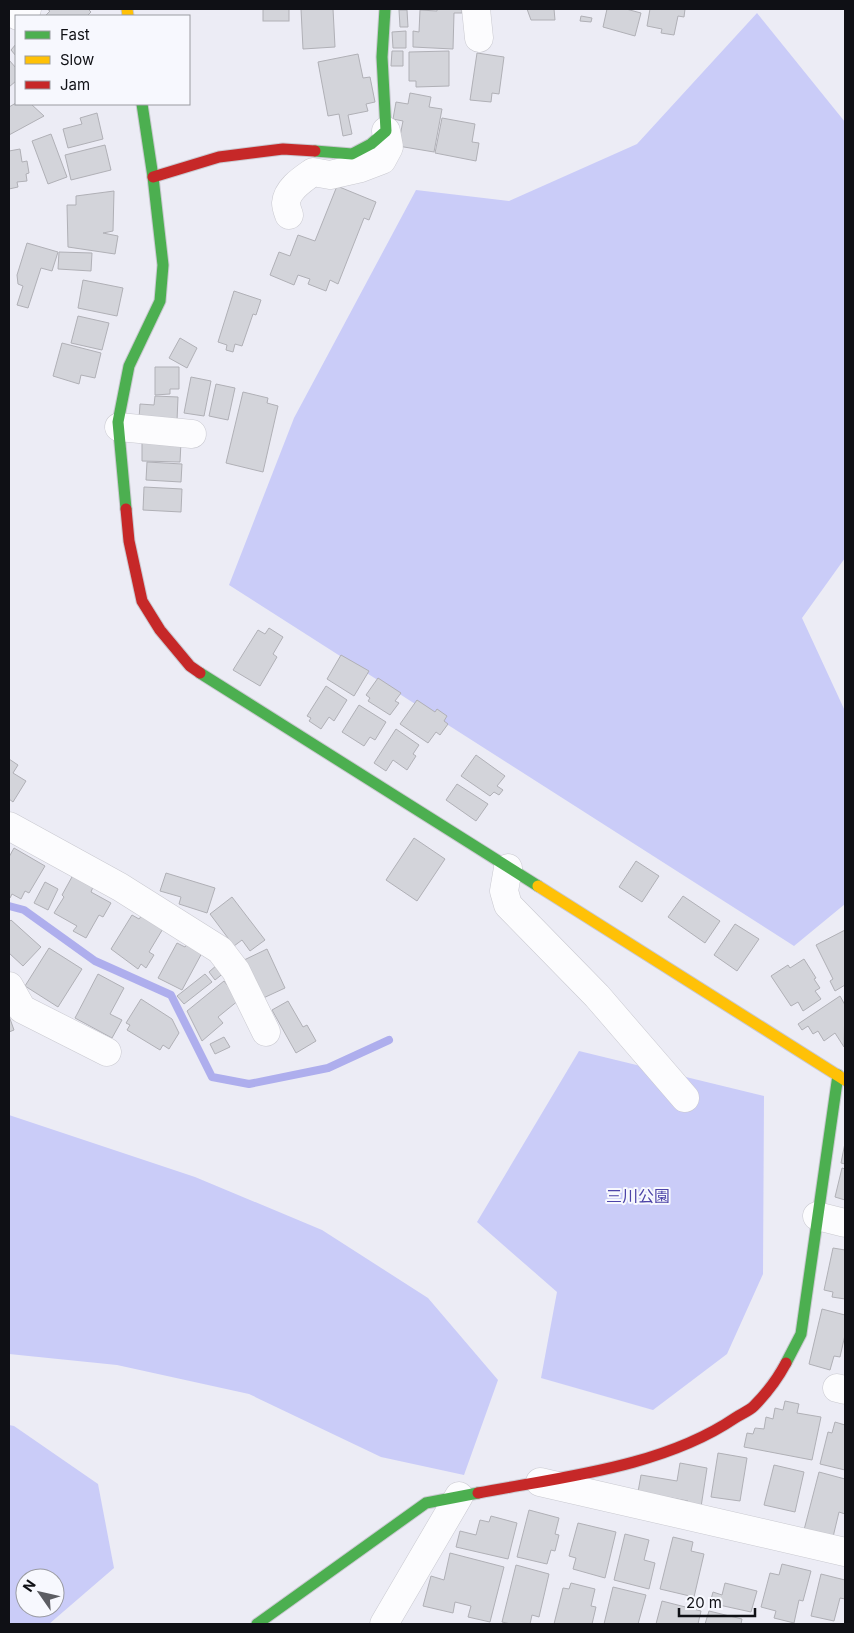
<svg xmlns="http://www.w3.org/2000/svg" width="854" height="1633" viewBox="0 0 854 1633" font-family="Inter,'Noto Sans JP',sans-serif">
<rect width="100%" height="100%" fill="#ececf5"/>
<g fill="#caccf8" fill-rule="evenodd">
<polygon points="757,13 845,122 845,558 802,618 845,711 845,904 794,946 229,585 294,418 416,190 509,201 637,144"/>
<polygon points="579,1051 764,1096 763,1274 727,1354 653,1410 541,1378 557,1292 477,1222"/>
<polygon points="9,1115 195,1177 322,1230 428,1298 498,1380 464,1475 381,1457 249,1394 117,1365 9,1354"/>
<path d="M9,1425L14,1426L98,1484L114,1568L49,1624H9ZM25,1578H55V1608H25Z"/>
</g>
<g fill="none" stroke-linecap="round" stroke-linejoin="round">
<polyline stroke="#aeaeed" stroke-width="8" points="9,906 24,910 95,961 171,995 212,1077 249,1084 328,1068 389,1040"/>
</g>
<g fill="#d3d4da" stroke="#b0b0b6">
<polygon points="47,9 88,9 91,12 87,16 45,16 50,11"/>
<rect x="263" y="9" width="26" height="12"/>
<polygon points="301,9 333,9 335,47 303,49"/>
<polygon points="437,9 462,9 462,13 454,13 453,49 413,47 413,31 419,32 420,10 437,11"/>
<polygon points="527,9 554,9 555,20 531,20"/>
<polygon points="607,9 626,9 641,13 635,36 603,27"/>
<polygon points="650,9 685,9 684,17 678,16 674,35 661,33 662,29 647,26"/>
<polygon points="399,10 407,10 408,27 400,27"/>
<polygon points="581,16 592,18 591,22 580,21"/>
<polygon points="406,31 406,48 393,48 392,32"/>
<polygon points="16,44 16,56 11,50"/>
<polygon points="392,51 403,51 403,66 391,66"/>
<polygon points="449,51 449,86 416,87 416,81 409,81 409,52"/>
<polygon points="477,53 504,57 499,94 492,93 491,102 470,100"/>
<polygon points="358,54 363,78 370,77 375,102 366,104 368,111 348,115 352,134 343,136 339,114 328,116 318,62"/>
<polygon points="9,60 16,68 16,81 9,87"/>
<polygon points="410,93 431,97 429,107 442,109 434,152 398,146 403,121 393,119 396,102 408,104"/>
<polygon points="16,103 31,104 44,116 9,135 9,107"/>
<polygon points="97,113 103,139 68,148 63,129 82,124 80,118"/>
<polygon points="442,118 475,124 472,142 479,143 476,161 435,153"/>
<polygon points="51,134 67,177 48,184 32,141"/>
<polygon points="105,145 111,170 71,180 65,155"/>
<polygon points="20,149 22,162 27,161 29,173 26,174 27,181 17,182 18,187 9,189 9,151"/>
<polygon points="337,186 376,202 369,220 364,218 338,284 330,280 326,291 308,284 310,279 298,275 294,285 270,275 279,252 290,256 298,235 315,241"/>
<polygon points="114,191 113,231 103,233 118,236 115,254 68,247 67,205 76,205 76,196"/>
<polygon points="27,243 58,252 52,271 41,268 28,308 17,305 23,286 18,284 17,275"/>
<polygon points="59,252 92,253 91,271 58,269"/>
<polygon points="83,280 123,288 117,316 78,308"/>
<polygon points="234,291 261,300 256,315 253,314 242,346 235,344 233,352 226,350 227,345 218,342"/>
<polygon points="78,316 109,323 102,350 71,343"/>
<polygon points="180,338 197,348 187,368 169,358"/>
<polygon points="62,343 101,353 95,378 81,375 79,384 53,376"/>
<polygon points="155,367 179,367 179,389 170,389 170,394 155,395"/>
<polygon points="191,377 211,381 204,416 184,413"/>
<polygon points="216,384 235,388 228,420 209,416"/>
<polygon points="243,392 268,398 267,403 278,406 263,472 226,463"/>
<polygon points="155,396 178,397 177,421 139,419 140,404 154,405"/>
<polygon points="142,441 181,442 180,462 142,461"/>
<polygon points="147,462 182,464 181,482 146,480"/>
<polygon points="144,487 182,489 181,512 143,510"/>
<polygon points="269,628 283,637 273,654 277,657 260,686 233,670 258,630 265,634"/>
<polygon points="341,655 369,671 354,696 327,679"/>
<polygon points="378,678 401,693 395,701 399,703 390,715 368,701 370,698 366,695"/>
<polygon points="326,686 347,700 334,721 329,717 321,729 309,721 311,718 307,716"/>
<polygon points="417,700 435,712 437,709 447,716 444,721 448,724 440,735 436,732 428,743 400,724"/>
<polygon points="359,705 386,722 375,740 370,737 364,746 342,732"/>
<polygon points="396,729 419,745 413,754 416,756 407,770 393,760 386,771 374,763"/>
<polygon points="476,755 505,776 497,786 503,790 499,795 494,792 490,796 461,776"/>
<polygon points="9,759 18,765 13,773 26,781 13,802 9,799"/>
<polygon points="457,784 488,804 476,821 446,800"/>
<polygon points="414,838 445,859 417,901 386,880"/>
<polygon points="14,848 45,866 29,893 25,891 21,899 12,894 10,898 9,897 9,857"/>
<polygon points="636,861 659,876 642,902 619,887"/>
<polygon points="166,873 215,888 207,913 179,904 181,897 160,891"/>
<polygon points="73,875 93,887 91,892 111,903 103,917 99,915 86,938 73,931 77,926 54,913 64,897 62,895"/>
<polygon points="45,882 58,889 48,910 34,903"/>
<polygon points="683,896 720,921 705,943 668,917"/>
<polygon points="232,897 265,940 250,951 242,940 234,946 210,914"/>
<polygon points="143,914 164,927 149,952 154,955 146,968 141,964 138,969 111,949 132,915 139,919"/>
<polygon points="11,920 41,947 23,966 9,953 9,922"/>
<polygon points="735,924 759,939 737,971 714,955"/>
<polygon points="845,930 845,985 835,991 830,981 833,979 816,945"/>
<polygon points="177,943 185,947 188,943 203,951 182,990 158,978"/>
<polygon points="49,948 82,969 58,1007 25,986"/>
<polygon points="267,949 285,988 259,1000 242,961"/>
<polygon points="804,959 816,978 814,979 820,988 815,991 821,999 803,1011 798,1002 791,1006 771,976 788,965 790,968"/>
<polygon points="218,964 225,972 215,980 209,972"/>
<polygon points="98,974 124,988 110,1014 122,1020 112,1038 75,1018"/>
<polygon points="205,974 212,982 184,1004 177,996"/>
<polygon points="224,981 239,1000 218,1017 223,1023 202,1041 187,1011"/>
<polygon points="840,996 845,1005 844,1047 835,1033 824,1041 818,1031 813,1034 808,1026 802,1030 798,1024"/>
<polygon points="141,999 172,1019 179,1033 169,1049 163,1045 160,1050 127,1030 130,1025 126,1023"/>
<polygon points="288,1001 303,1027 307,1025 316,1041 296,1053 272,1010"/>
<polygon points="9,1016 14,1030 9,1032"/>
<polygon points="224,1037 230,1047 215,1054 210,1044"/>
<polygon points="845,1143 845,1164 841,1163"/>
<polygon points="842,1168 845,1169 845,1200 835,1197"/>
<polygon points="833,1248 845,1250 845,1299 832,1297 833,1292 824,1290"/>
<polygon points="822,1309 845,1315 845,1335 840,1357 834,1356 830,1370 809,1364"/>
<polygon points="785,1401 799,1404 797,1413 821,1417 812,1460 744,1447 747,1433 753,1434 755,1428 764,1429 766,1417 773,1419 775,1408 783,1410"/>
<polygon points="835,1422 845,1425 845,1470 820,1464 828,1432 832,1433"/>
<polygon points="718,1453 747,1458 740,1501 711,1497"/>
<polygon points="680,1463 707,1468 701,1507 687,1504 688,1501 638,1492 641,1475 677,1481"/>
<polygon points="774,1465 804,1472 795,1512 764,1505"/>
<polygon points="819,1472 845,1479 845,1514 839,1512 833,1537 804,1530"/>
<polygon points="529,1510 559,1518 555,1534 559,1535 555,1551 551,1550 547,1564 517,1557"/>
<polygon points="491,1516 517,1523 508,1559 456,1547 460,1531 476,1535 480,1520 489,1522"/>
<polygon points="578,1523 616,1532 605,1578 573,1569 576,1558 569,1556"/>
<polygon points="625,1534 649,1540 644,1560 655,1563 649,1589 614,1580"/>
<polygon points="673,1537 693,1542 691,1551 704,1554 694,1597 660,1589"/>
<polygon points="450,1553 504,1567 490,1622 468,1617 471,1606 455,1602 453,1613 423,1606 431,1576 444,1580"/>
<polygon points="782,1564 811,1571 803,1601 799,1600 794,1623 774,1618 776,1611 761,1607 770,1573 779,1575"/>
<polygon points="516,1565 549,1574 539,1617 532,1615 530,1624 511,1624 502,1622"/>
<polygon points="821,1574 845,1580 845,1599 840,1598 834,1621 811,1616"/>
<polygon points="571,1583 595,1589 591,1606 596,1607 592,1624 554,1624 563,1588 569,1589"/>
<polygon points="725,1583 757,1591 751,1612 710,1603 713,1592 722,1595"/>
<polygon points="613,1587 646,1595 638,1624 604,1624"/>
<polygon points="662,1601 701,1611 698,1624 656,1624"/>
<polygon points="709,1611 742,1619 741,1624 705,1624"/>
</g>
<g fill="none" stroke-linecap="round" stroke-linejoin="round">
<g stroke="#c9c9d0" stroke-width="29">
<g id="street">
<polyline points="476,9 479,38"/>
<polyline points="18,16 27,9"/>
<path d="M289,215C288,212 286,207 286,203C287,189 303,179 313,172L330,175L361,168L382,160L389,147L386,131"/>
<polyline points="119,427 192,434"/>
<polyline points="9,826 120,887 220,950 236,971 266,1032"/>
<polyline points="508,868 504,891 508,905 597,996 685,1098"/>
<polyline points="9,986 22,1009 107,1052"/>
<polyline points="817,1216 845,1223"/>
<polyline points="837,1388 845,1390"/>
<polyline points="540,1482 845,1552"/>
<polyline points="384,1624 459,1496"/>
</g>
</g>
<g stroke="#c9c9d0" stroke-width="13">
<g id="fast">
<polyline points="315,151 352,154 371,144 386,131 382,57 385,9"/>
<polyline points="126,509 118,422 129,366 160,301 163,265 153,177 142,104"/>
<polyline points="200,673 538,886"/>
<polyline points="786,1363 801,1334 838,1075"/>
<polyline points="257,1624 426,1503 478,1493"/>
</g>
</g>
<g stroke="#c9c9d0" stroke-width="13">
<g id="slow">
<polyline points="127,9 128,16"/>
<polyline points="538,886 845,1080"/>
</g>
</g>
<g stroke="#c9c9d0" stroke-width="13">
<g id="jam">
<polyline points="153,177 219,157 283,149 315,151"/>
<polyline points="126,509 129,541 142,601 160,630 190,666 200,673"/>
<path d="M478,1493C562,1477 663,1467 735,1418C741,1414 749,1411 754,1406C766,1394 778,1378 786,1363"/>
</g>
</g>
<use href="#street" stroke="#fcfcfe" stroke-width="28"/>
<use href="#fast" stroke="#4caf50" stroke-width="11"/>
<use href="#slow" stroke="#ffc107" stroke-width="11"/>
<use href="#jam" stroke="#c62828" stroke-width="11"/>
</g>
<g text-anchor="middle" stroke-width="4" stroke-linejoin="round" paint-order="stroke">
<g font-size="16" fill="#4d44a8" stroke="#f7f8fe">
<text x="638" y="1202">三川公園</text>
</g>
</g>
<rect width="854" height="1633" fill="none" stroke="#0f1015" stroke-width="20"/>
<rect x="15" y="15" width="175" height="90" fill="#f7f8fe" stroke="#9a9ba1"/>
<rect x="25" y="31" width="25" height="8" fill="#4caf50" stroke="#9a9ba1"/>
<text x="60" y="40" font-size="15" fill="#0f1015">Fast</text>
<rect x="25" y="56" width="25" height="8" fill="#ffc107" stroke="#9a9ba1"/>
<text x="60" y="65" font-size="15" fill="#0f1015">Slow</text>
<rect x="25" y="81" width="25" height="8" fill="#c62828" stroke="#9a9ba1"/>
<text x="60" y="90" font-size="15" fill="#0f1015">Jam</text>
<g transform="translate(40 1593) rotate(304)"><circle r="24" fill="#f7f8fe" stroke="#9a9ba1"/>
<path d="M0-4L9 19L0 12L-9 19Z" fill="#5c5d63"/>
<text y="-8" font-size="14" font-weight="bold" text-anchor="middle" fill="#0f1015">N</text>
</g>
<path d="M679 1608v8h76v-8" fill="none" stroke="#0f1015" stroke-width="2.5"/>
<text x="686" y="1608" font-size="15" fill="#0f1015" stroke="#f7f8fe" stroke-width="4" paint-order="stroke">20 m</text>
</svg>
